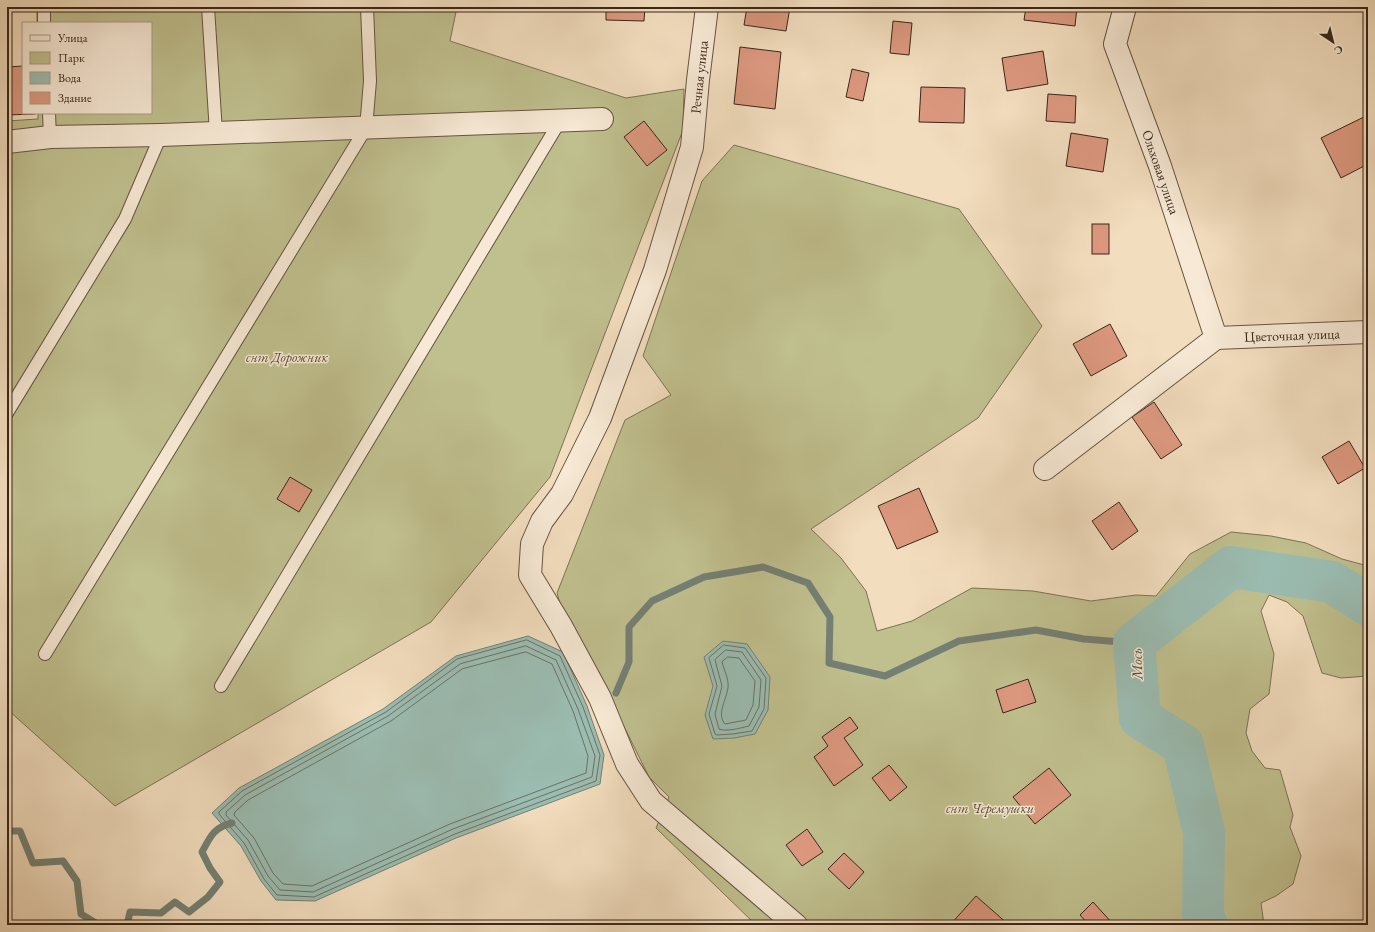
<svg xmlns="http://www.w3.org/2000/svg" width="1375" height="932" viewBox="0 0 1375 932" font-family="'EB Garamond',serif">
<rect width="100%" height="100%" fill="#f2ddbe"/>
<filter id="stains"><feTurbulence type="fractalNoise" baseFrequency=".005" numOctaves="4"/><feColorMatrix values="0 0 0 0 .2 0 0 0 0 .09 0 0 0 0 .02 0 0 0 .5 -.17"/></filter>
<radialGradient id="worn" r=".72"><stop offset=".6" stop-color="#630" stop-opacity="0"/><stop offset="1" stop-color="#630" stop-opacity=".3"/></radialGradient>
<g fill="#c0bf8e" stroke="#7c7354">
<polygon points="37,7 457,7 450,41 626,98 684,89 683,130 550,477 431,622 115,806 7,709 7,121 38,119 38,113 151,113 151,23 37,23"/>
<polygon points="734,145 959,209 1042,326 978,418 811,529 841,558 866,591 877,631 912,621 972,588 1033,591 1091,601 1136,595 1156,596 1190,554 1231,532 1271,536 1306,543 1342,559 1368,566 1368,676 1341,678 1322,673 1303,616 1287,602 1269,595 1261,611 1274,654 1269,694 1250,709 1246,733 1252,751 1265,768 1280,770 1293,815 1290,827 1301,856 1293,884 1276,896 1261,903 1264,925 756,925 656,828 669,797 649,777 591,660 564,617 557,593 625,420 671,395 643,356 702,181"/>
</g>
<g fill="#9bbcb1" stroke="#748074">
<polygon points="528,636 563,652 587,706 604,755 600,784 456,838 315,901 276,900 261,881 241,846 212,813 239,788 383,709 456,656"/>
<polygon points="723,641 747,644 770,677 768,710 755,734 734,738 713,739 705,715 713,686 704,657"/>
</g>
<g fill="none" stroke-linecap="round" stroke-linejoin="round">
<g stroke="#6a7265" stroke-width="1">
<polygon points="527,640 560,656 583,707 600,755 596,781 455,834 314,897 277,895 264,879 244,843 219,814 219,812 242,791 386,712 457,659"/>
<polygon points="724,645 745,648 766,678 764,709 752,731 733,734 717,735 715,734 709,714 717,686 709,658"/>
<polygon points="526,646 556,660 578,709 595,756 592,777 453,829 313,892 280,890 268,876 248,840 226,815 226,812 245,795 388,716 460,664"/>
<path d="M726,650L742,652L761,680L759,707L749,726C740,728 727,732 719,729L715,714L722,686L715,660Z"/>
<polygon points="526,652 552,664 573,711 588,756 586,773 450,824 312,886 283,884 273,873 254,838 234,815 235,812 248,800 391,721 462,669"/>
<path d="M728,657L739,658L755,681L753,705L746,720L725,724C716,714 727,699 728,687C729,679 724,670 722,662Z"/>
</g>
<g stroke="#748074" stroke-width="7">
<polyline points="616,693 629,662 629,627 652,601 704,577 763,567 808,583 830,617 829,663 885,676 959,641 1036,630 1084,639 1134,643"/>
<polyline points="7,831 20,831 33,863 63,861 77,881 81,914 99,925"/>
<path d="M127,925L130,912L161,913L175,902L189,912L208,897L220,882L210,868L202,852C210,837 214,827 232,823"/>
</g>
<polyline stroke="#9bbcb1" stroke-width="42" points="1207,925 1203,915 1204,832 1183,745 1140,718 1134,643 1231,567 1332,582 1368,605"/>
</g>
<g fill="#dc987f" stroke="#392719">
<polygon points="606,7 645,7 644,21 606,20"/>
<polygon points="747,7 790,7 786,31 744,25"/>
<polygon points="1026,7 1077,7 1075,26 1024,20"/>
<polygon points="893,21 912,23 909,55 890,53"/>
<polygon points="740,47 781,52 775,109 734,104"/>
<polygon points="1043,51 1048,84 1007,91 1002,58"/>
<polygon points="23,66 23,113 35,113 35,114 7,115 7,67"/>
<polygon points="852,69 869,73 863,101 846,97"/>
<polygon points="921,87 965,88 964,123 919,122"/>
<polygon points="1048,94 1076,96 1075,123 1046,121"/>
<polygon points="1368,115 1368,164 1341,178 1321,138"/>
<polygon points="644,121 667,150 647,166 624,137"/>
<polygon points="1071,133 1108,139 1103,172 1066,166"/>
<rect x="1092" y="224" width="17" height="30"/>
<polygon points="1110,324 1127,356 1091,376 1073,344"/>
<polygon points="1154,402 1182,445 1161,459 1132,417"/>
<polygon points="1349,441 1365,468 1338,484 1322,457"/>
<polygon points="290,477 312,490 299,512 277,499"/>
<polygon points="919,488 938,532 897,549 878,506"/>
<polygon points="1119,502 1138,531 1112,550 1092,521"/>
<polygon points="1028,679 1036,702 1003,713 996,690"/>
<polygon points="850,717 858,728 844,738 863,765 834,786 814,757 828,746 822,737"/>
<polygon points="889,765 907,787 890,801 872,778"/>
<polygon points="1049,768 1071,795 1035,824 1013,797"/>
<polygon points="807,829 823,852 802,866 786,845"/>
<polygon points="844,853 864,872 849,889 828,869"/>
<polygon points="976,896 1009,925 950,925"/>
<polygon points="1093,902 1114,925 1089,925 1080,915"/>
</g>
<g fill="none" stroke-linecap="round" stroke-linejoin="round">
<g stroke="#675442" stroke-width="14">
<g id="lane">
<polyline points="44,7 44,23"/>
<polyline points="208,7 216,133"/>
<polyline points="49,113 50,137"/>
<polyline points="7,413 125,219 161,135"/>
<polyline points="45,654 366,128 370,81 367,7"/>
<polyline points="221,686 560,121"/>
</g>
</g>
<g stroke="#675442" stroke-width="24">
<g id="street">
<polyline points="707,7 698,80 692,147 655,270 600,418 562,494 542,521 532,544 530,575 561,626 600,698 627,764 651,801 796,925"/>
<polyline points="1125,7 1115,44 1160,166 1216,338"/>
<polyline points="7,142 50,137 161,135 602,119"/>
<polyline points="1216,338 1368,332"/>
<polyline points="1045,469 1216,338"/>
</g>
</g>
<use href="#lane" stroke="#f7e9d5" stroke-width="12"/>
<use href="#street" stroke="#f7e9d5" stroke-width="22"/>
</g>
<g text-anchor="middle" stroke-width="3" stroke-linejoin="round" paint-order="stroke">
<g font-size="14" fill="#392719" stroke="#f7e9d5">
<text transform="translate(699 77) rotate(-84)" y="5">Речная улица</text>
<text transform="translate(1161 172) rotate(71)" y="5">Ольховая улица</text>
<text transform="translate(1292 335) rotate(-2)" y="5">Цветочная улица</text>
</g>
<g font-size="14" font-style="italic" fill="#5b4d36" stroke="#f7e9d5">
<text x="287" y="362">снт Дорожник</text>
<text x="990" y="813">снт Черемушки</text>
</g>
<g font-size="15" font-style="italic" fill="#524c3f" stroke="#f7e9d5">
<text transform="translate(1137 664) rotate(-92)" y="5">Мось</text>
</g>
</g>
<rect width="1375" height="932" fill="none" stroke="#f2ddbe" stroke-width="24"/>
<rect x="8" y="8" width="1359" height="916" fill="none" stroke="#392719" stroke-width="2"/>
<rect x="12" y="12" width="1351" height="908" fill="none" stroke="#392719"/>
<rect x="22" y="22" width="130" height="92" fill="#f7e9d5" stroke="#ab9b8a"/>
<rect x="30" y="35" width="20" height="6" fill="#f7e9d5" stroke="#ab9b8a"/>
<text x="58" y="42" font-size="12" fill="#392719">Улица</text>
<rect x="30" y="52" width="20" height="12" fill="#c0bf8e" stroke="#ab9b8a"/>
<text x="58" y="62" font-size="12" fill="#392719">Парк</text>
<rect x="30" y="72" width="20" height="12" fill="#9bbcb1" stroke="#ab9b8a"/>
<text x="58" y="82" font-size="12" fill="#392719">Вода</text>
<rect x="30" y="92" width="20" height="12" fill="#dc987f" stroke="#ab9b8a"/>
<text x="58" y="102" font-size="12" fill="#392719">Здание</text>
<g transform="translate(1333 42) rotate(145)" stroke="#f7e9d5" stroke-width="3" paint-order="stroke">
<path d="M0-3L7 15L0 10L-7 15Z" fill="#392719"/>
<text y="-6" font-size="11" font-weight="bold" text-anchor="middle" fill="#392719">С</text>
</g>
<rect width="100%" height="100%" filter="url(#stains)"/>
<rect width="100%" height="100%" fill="url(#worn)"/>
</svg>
